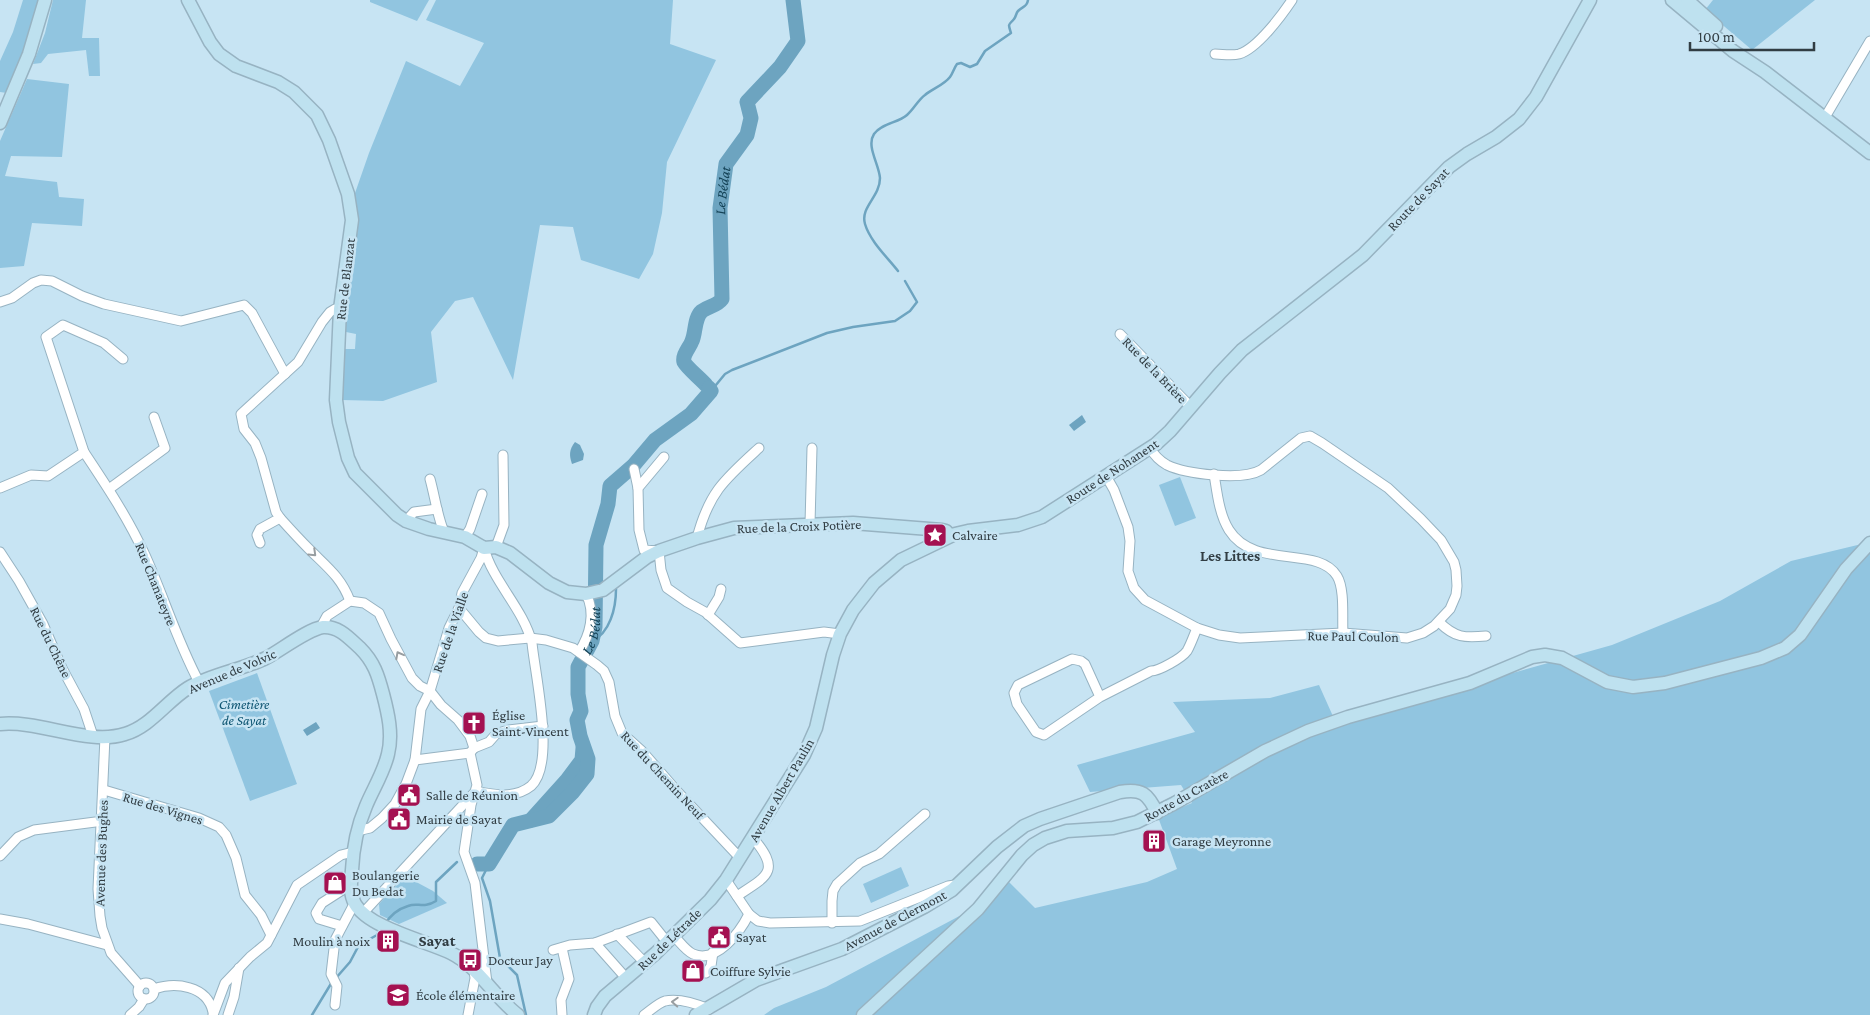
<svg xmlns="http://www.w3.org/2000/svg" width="1870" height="1015" viewBox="0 0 1870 1015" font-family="'Crimson Pro',serif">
<rect width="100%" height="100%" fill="#c7e4f3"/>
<g fill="#91c5e0">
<polygon points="23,0 41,0 22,59 7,93 0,92 0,61 13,32"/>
<polygon points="53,0 86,0 82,38 99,38 100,76 89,76 86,50 48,54 41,63 33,64 45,33"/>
<polygon points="370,0 429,0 417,21 370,2"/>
<polygon points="436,0 673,0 670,44 716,60 667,162 662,213 653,254 639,279 581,260 573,227 540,225 513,380 473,297 455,301 431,332 437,382 383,401 342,400 345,349 355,349 356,334 346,332 345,302 358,228 354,196 369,153 406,61 460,86 484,43 426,20"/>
<polygon points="1713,0 1815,0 1752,50 1705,10"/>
<polygon points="27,79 69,84 62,157 11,156 5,176 57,182 59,197 84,199 82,226 32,223 24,266 0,268 0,141"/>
<polygon points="1180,477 1196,518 1175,526 1159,485"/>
<polygon points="1870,542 1870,1015 764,1015 774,1008 826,987 982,904 1006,879 1035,908 1147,882 1177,869 1158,817 1192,803 1181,785 1090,792 1077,765 1195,732 1173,702 1270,698 1319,685 1336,723 1612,645 1720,601 1791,561"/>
<polygon points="257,673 297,784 250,801 209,691"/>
<polygon points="901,867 909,886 871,903 863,884"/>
<polygon points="405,876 433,891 447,903 399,924 380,915 379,904"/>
</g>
<g fill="#6da4c0">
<polygon points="1082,415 1086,422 1074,431 1069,425"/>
<path d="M575,442L580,445L584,454L583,460L572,464C569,455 569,450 575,442Z"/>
<polygon points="316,722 320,728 307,736 303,730"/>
</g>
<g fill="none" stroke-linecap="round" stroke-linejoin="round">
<g stroke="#6da4c0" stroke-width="2.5">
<path d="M898,271C887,257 870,241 865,224C860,207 880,197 880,178C879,164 866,146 874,134C882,123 898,123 907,115C914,109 918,100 925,95C932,89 944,85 950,77C953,73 954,68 957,64L961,63L970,67L977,64L985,51L1011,33C1008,23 1008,26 1014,19C1016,17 1016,13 1018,11C1023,6 1027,7 1028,0"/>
<polyline points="711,391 725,374 732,370 827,333 853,327 895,321 910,311 917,302 905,281"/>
<path d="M592,641C610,633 616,608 616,589L614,587"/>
<polyline points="489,864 482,878 490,901 500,958 517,975 526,1015"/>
<path d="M385,924C390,916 398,909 408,906C418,902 423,909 436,901V882L457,862"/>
<polyline points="336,978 350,962 359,945 377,935 380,930"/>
<polyline points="312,1015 332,982"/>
</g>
<g stroke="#6da4c0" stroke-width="15">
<path id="s1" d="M706,385C701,379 687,368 684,362C682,355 690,347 692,341C696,332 694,318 702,311C709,306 717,306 722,299L720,208L726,164L747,135L751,118L747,102L780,67L798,41L793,0"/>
<polyline points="531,820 567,780 582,760 583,748"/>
<path id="s2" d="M477,864H489L513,825L549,816L572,793L587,774L588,759L580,736L577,720L581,711L578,694V667L592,641L595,627L596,545L608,504L610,486L633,466L655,440L691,414L711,391L709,388"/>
</g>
<g stroke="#97b3c2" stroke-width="11">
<g id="street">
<path d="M1215,54C1222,54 1231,56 1239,54C1257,49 1282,15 1292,0"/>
<polyline points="1824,119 1870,41"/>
<polyline points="0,302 12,298 33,283 41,280 52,281 82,296 104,304 181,321 244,305 252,313 285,374"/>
<polyline points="1120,334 1191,407"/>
<path d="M84,452C106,485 128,518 145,555C164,597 177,641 199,682"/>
<polyline points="664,457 638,488 639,530 644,550 659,551 661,570 667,588 687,602 705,612 740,643 824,632 840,634"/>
<polyline points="634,469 638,488"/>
<path d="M1214,474C1217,492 1219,514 1229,530C1254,570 1318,545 1337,576C1345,589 1342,618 1343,633"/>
<path d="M1106,476L1114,490L1128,527L1130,541L1128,571L1134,588L1145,600L1197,628L1219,635L1240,638L1343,633L1407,638L1423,633L1434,626L1450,609L1456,595L1457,586L1456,570L1454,562L1441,540L1421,519L1388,488L1322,443L1310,436L1301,438L1261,470C1242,481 1186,474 1167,465C1160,461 1154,455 1150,448"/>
<path d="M430,479C435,497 437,515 444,532"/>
<polyline points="0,488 31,475 48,476 84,452 46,337 63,325 104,343 123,359"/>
<polyline points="109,489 165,448 154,417"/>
<path d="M280,518C289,528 299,539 309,549C327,567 341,577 350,601"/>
<polyline points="406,521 414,512 437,509"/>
<polyline points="810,524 812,448"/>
<polyline points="465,537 470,529 482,494"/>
<path d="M697,538C709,492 725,479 759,448"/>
<polyline points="260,543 257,535 260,529 280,518 276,512 261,458 255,443 244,429 241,414 298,362 322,322 330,312 335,309 340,309"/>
<polyline points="496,547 504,525 503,455"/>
<polyline points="0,552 19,581 43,624 62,668 84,709 93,736"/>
<polyline points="459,608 479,632 486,638 498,641 530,638 546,640 573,648 597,665 604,671 609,682 615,716 622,733 642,751 676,790 740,858"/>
<polyline points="708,615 719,597 721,589"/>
<path d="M1439,622C1455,638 1465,638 1486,636"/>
<polyline points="321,627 327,616 350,601 364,603 379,613 391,639 412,678 420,686 430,691 441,705 458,720 470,736 474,748"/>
<path d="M579,652C590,635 596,613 586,594"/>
<path d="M1100,697L1085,664L1081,661L1072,659L1018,685L1014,693L1017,704L1036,732L1044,735L1100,697L1151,671C1159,671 1182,658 1187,651C1191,644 1194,635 1197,628"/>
<polyline points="105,737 98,889 100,916 102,928 111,953 140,986"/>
<polyline points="474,748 470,753 477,785 471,805 464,852 475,883 487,983"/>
<polyline points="474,748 489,742 496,734 508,730 543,726"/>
<polyline points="415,760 470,753"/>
<polyline points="104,790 199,818 219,827 226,835 236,858 245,895 261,915 271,935"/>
<path d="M476,791C494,795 515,799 531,786C556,764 535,675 532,643C523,608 493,582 484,548"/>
<polyline points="357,831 370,828 382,818 395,804 406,784 415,760 421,709 430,691 449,628 459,608 462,593 481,558 484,548"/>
<polyline points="0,856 18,837 34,830 103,821"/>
<polyline points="726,880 749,914 758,921 770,923 860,921 948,886 955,885"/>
<path d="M737,896C768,876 781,871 753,838"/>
<polyline points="363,913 474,793"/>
<polyline points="0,919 28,924 107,945"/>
<polyline points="832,923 832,901 833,891 837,884 860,863 879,854 925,814"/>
<polyline points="342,926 319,919 316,913 322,903 350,885"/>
<polyline points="617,934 645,963"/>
<path d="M673,935C679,941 686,951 693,954C717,964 740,932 749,914"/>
<polyline points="595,943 626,978"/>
<polyline points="562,948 569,979 561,1000 562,1015"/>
<polyline points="553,950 570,945 595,943 651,922 667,942"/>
<polyline points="706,973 711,966 713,952"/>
<circle cx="146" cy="991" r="8"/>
<path d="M154,989C175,982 207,985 213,1012"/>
<polyline points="335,1005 337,986 331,974 335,940 355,902"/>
<polyline points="130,1015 139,1007 144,999"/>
<polyline points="213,1015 225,983 250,957 267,943 297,885 341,855 353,852"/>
<polyline points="228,1015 234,997 239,968"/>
<polyline points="468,1015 475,978 474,971"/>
<path d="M644,1015C650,1011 658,1003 665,1001C678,998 697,1004 709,1009"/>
</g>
</g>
<g stroke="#97b3c2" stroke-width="15">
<g id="secondary">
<polyline points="188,0 210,42 219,54 236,66 278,82 294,92 317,115 329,140 348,194 352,220 340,309 336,400 339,422 348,458 355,473 397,515 406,521 429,529 465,537 484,548 496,547 510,553 549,583 567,592 586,594 603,590 647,557 659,551 697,538 734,528 853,523 942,530 946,531 950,536"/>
<polyline points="1672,0 1733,51 1765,72 1870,153"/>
<polyline points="1687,0 1716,26"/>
<polyline points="0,123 29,54 45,0"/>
<path d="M0,724C40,720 88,746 125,734C150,727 167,701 188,688C211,674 242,670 266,658C281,650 308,629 323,627C339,626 349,638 360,648C374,662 378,675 383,694C388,713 393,734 388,754C384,772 373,789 366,806C357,827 353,847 352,870C351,882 349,893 355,904C369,928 426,941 451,953C479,967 494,997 518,1015"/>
<polyline points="594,1015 597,1007 605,996 656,953 710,900 726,880 804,755 816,728 833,655 840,634 853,610 874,583 901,560 955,534 968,531 1018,525 1042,517 1156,444 1170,431 1220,373 1242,350 1363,255 1449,167 1467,154 1496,137 1519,119 1536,97 1590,0"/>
<path d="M696,1015L756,980L842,949L924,907L952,890L997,847L1024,826L1040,819L1120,792C1142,788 1148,794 1157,813"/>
<polyline points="863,1015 978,909 1022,855 1033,845 1045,838 1067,831 1113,828 1137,822 1175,803 1265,751 1308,731 1348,717 1470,683 1532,657 1545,655 1562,658 1607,682 1633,687 1665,683 1761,658 1785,648 1800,635 1846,569 1870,543"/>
</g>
</g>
<use href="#street" stroke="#fff" stroke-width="9"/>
<use href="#secondary" stroke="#bee1ef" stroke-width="12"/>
</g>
<defs><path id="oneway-chevron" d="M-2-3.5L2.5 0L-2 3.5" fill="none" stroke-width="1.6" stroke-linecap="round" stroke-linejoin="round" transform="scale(1.25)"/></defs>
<g stroke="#989ea1">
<use href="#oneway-chevron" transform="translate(313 553) rotate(44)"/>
<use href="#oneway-chevron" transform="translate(399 655) rotate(-118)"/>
<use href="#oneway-chevron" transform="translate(675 1002) rotate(-177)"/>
</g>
<defs>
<g id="sight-square" transform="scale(1.25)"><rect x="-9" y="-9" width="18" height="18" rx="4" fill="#a41151" stroke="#c7e4f3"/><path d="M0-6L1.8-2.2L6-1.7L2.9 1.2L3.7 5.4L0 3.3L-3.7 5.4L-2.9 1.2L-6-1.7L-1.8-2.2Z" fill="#fff"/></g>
<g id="church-square" transform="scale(1.25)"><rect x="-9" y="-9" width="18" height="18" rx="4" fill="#a41151" stroke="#c7e4f3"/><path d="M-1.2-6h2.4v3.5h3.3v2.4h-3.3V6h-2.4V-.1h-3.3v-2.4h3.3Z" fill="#fff"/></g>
<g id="civic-square" transform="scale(1.25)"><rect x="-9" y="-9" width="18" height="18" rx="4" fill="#a41151" stroke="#c7e4f3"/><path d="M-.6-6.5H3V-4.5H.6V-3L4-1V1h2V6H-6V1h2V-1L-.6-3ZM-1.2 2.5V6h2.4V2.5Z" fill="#fff"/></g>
<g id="building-square" transform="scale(1.25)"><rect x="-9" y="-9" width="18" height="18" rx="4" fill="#a41151" stroke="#c7e4f3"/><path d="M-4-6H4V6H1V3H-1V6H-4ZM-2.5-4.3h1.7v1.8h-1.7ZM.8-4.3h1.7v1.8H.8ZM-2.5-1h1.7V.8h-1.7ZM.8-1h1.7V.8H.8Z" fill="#fff"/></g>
<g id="shop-square" transform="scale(1.25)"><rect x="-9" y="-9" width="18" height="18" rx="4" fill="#a41151" stroke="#c7e4f3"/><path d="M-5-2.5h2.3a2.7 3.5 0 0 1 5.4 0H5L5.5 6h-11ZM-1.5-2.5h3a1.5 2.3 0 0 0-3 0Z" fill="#fff"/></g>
<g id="bus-square" transform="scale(1.25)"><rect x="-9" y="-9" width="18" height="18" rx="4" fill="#a41151" stroke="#c7e4f3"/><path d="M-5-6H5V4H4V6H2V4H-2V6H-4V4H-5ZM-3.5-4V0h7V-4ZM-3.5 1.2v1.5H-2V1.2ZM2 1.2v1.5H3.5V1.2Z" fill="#fff"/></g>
<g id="school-square" transform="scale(1.25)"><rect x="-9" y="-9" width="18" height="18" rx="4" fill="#a41151" stroke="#c7e4f3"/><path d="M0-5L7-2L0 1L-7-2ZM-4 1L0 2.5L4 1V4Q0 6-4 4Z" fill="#fff"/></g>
</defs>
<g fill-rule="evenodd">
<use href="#sight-square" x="935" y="535"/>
<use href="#church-square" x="474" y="723"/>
<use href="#civic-square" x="409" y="795"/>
<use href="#civic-square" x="399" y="819"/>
<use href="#building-square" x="1154" y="841"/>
<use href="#shop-square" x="335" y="883"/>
<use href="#civic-square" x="719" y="937"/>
<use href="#building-square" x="388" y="941"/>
<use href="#bus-square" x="470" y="960"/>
<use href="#shop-square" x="693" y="971"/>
<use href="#school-square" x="398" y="995"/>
</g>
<g text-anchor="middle" stroke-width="5" stroke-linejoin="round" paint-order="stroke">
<g font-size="14" fill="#313d43" stroke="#c7e4f3">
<text transform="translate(1418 199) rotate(-46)" y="5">Route de Sayat</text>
<text transform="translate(345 279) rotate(-83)" y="5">Rue de Blanzat</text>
<text transform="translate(1155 370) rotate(46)" y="5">Rue de la Brière</text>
<text transform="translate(1112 471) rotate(-33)" y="5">Route de Nohanent</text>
<text transform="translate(799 526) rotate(-2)" y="5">Rue de la Croix Potière</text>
<text transform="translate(156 584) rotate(68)" y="5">Rue Chanateyre</text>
<text transform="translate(450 632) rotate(-71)" y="5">Rue de la Vialle</text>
<text transform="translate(1353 636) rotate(1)" y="5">Rue Paul Coulon</text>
<text transform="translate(51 642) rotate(64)" y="5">Rue du Chêne</text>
<text transform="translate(232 671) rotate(-23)" y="5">Avenue de Volvic</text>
<text transform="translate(663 775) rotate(47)" y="5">Rue du Chemin Neuf</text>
<text transform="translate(781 790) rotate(-60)" y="5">Avenue Albert Paulin</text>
<text transform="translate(1186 795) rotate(-29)" y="5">Route du Cratère</text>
<text transform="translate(163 808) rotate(17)" y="5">Rue des Vignes</text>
<text transform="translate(101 853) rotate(-88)" y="5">Avenue des Bughes</text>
<text transform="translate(895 920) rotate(-28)" y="5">Avenue de Clermont</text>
<text transform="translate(669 939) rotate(-44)" y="5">Rue de Létrade</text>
</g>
<g font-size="14" fill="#313d43" stroke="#c7e4f3" text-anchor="start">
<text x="952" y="540">Calvaire</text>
<text x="492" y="720">Église<tspan x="492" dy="16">Saint-Vincent</tspan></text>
<text x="426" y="800">Salle de Réunion</text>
<text x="416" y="824">Mairie de Sayat</text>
<text x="1172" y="846">Garage Meyronne</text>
<text x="352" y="880">Boulangerie<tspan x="352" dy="16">Du Bedat</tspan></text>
<text x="736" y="942">Sayat</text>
<text x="370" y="946" text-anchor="end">Moulin à noix</text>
<text x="488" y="965">Docteur Jay</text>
<text x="710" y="976">Coiffure Sylvie</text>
<text x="416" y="1000">École élémentaire</text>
</g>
<g font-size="14" font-style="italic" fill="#0f5673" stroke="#c7e4f3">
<text x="244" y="709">Cimetière<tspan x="244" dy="16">de Sayat</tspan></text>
</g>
<g font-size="15" font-style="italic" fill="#154357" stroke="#c7e4f3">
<text dy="5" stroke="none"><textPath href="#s1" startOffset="219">Le Bédat</textPath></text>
<text dy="5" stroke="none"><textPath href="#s2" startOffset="301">Le Bédat</textPath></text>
</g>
<g font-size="15" font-weight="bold" fill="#313d43" stroke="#c7e4f3">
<text x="1230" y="561">Les Littes</text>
</g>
<g font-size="16" font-weight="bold" fill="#313d43" stroke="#c7e4f3">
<text x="437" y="946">Sayat</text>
</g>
</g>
<path d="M1690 42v8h124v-8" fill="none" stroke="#313d43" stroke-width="2.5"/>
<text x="1698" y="42" font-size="15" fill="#313d43" stroke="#c7e4f3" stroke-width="4" paint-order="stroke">100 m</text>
</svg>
